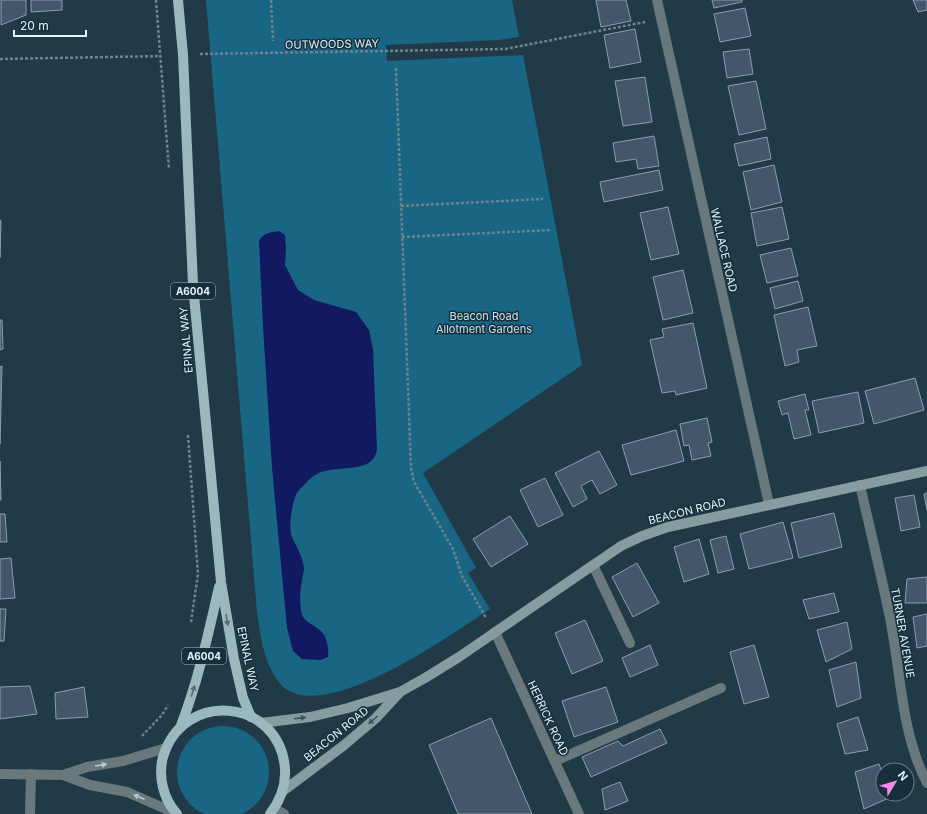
<svg xmlns="http://www.w3.org/2000/svg" width="927" height="814" viewBox="0 0 927 814" font-family="Inter,sans-serif">
<rect width="100%" height="100%" fill="#203b47"/>
<g fill="#196684">
<path d="M206,0H512L519,37L499,40L386,45L387,61L523,55L582,365L423,473L476,568L468,573L490,609C453,633 315,733 278,681C263,660 261,637 257,612Z"/>
<circle cx="223" cy="772" r="46"/>
</g>
<path fill="#111960" d="M279,231L285,235L286,248L285,265L298,290L314,300L356,312L369,330L373,349L377,450C373,475 335,464 317,474C313,476 308,480 305,484C303,486 299,489 297,493C292,502 288,528 292,537C297,548 303,557 304,569C304,572 302,577 302,581C300,588 299,610 303,617C306,622 312,624 317,628C327,634 329,647 328,657L321,660L302,659L293,651L287,628L272,468L263,327L259,241C263,233 271,232 279,231Z"/>
<g fill="#445669" stroke="#8a9eb4">
<polygon points="1,0 26,0 26,15 1,25"/>
<polygon points="31,0 62,0 62,10 31,12"/>
<polygon points="596,0 626,0 631,21 601,27"/>
<polygon points="712,0 742,0 742,2 714,8"/>
<polygon points="913,0 927,0 927,10 918,12"/>
<polygon points="745,8 751,36 720,42 714,14"/>
<polygon points="635,29 641,62 610,68 604,35"/>
<polygon points="749,49 753,74 727,78 723,52"/>
<polygon points="645,77 652,122 623,126 615,81"/>
<polygon points="756,81 766,129 739,135 728,86"/>
<polygon points="654,136 659,166 638,169 636,159 616,162 613,143"/>
<polygon points="767,137 771,159 739,166 734,144"/>
<polygon points="774,165 782,202 751,210 743,172"/>
<polygon points="659,170 663,190 604,202 600,182"/>
<polygon points="668,207 679,254 651,260 640,213"/>
<polygon points="782,207 789,239 757,246 751,213"/>
<polygon points="0,220 1,221 0,258"/>
<polygon points="791,248 798,276 767,283 760,255"/>
<polygon points="683,270 693,313 663,320 653,277"/>
<polygon points="798,281 803,301 775,309 770,288"/>
<polygon points="808,307 817,346 797,350 799,362 785,366 774,315"/>
<polygon points="0,320 2,320 3,349 0,350"/>
<polygon points="693,323 707,388 676,395 675,391 662,393 650,340 664,337 662,329"/>
<polygon points="2,366 0,444 0,367"/>
<polygon points="915,378 924,410 874,424 865,391"/>
<polygon points="858,392 864,423 819,433 812,401"/>
<polygon points="805,394 809,410 805,410 811,435 794,439 788,413 782,415 778,401"/>
<polygon points="707,418 712,442 708,443 711,456 692,460 689,445 684,446 680,424"/>
<polygon points="676,430 684,461 631,475 622,445"/>
<polygon points="599,451 617,485 600,494 592,480 581,486 587,499 573,507 555,473"/>
<polygon points="0,461 1,500 0,500"/>
<polygon points="545,478 563,515 538,527 520,490"/>
<polygon points="927,493 927,510 924,494"/>
<polygon points="914,495 920,527 901,531 895,498"/>
<polygon points="834,513 842,547 799,558 791,523"/>
<polygon points="0,514 5,514 7,542 0,542"/>
<polygon points="510,516 528,544 491,567 473,539"/>
<polygon points="783,522 793,558 749,569 740,534"/>
<polygon points="726,536 734,569 718,573 710,540"/>
<polygon points="699,539 709,574 684,582 674,547"/>
<polygon points="11,558 15,598 0,599 0,559"/>
<polygon points="637,563 659,603 633,617 612,577"/>
<polygon points="927,577 927,603 905,603 907,579"/>
<polygon points="834,593 839,612 809,619 803,600"/>
<polygon points="0,609 6,609 4,641 0,641"/>
<polygon points="927,614 927,646 917,648 913,617"/>
<polygon points="585,620 603,661 572,674 555,633"/>
<polygon points="847,622 852,649 826,662 817,630"/>
<polygon points="650,645 658,665 630,677 622,658"/>
<polygon points="754,645 769,697 744,704 730,652"/>
<polygon points="856,662 861,698 837,707 829,670"/>
<polygon points="30,686 37,714 0,719 0,687"/>
<polygon points="84,687 88,717 56,719 55,693"/>
<polygon points="606,687 618,722 574,737 562,701"/>
<polygon points="858,717 868,750 845,754 837,724"/>
<polygon points="491,718 532,814 458,814 429,745"/>
<polygon points="660,729 667,743 591,777 582,757 618,741 623,746"/>
<polygon points="879,764 883,775 883,794 890,794 891,797 864,809 855,772"/>
<polygon points="620,782 628,801 605,810 602,789"/>
</g>
<g fill="none" stroke-linecap="round" stroke-linejoin="round">
<g stroke="#6d838d" stroke-width="2.5" stroke-dasharray="3 2" stroke-linecap="butt">
<polyline points="156,0 169,169"/>
<polyline points="271,0 273,41"/>
<polyline points="200,54 505,49 645,22"/>
<polyline points="0,59 161,56"/>
<polyline points="396,68 411,468 414,482 453,549 462,576 486,618"/>
<polyline points="401,206 543,199"/>
<polyline points="402,237 552,230"/>
<polyline points="188,435 198,574 191,622"/>
<polyline points="142,736 162,715 168,705"/>
</g>
<g stroke="#69787a" stroke-width="10">
<polyline points="593,565 630,643"/>
<polyline points="555,761 721,688"/>
</g>
<g stroke="#69787a" stroke-width="10">
<polyline points="657,0 769,504"/>
<path d="M860,485C870,529 881,574 890,618C901,673 901,733 927,783"/>
<polyline points="495,632 579,814"/>
<polyline points="0,774 63,775 87,767 123,761 166,748"/>
<polyline points="63,775 90,785 127,792 175,813"/>
<polyline points="274,808 284,814"/>
<polyline points="30,814 31,774"/>
</g>
<g stroke="#859ca0" stroke-width="10">
<polyline points="261,723 310,717 348,708 400,692 425,678 459,657 621,546 642,536 668,527 927,471"/>
<polyline points="283,791 343,746 375,719 400,692"/>
</g>
<g stroke="#9ab8bd" stroke-width="10">
<polyline points="178,0 183,55 193,285 221,582 234,659 243,698 251,717"/>
<path d="M180,728C198,682 208,635 219,587"/>
<path d="M177,814C163,799 158,776 163,757C183,689 280,698 285,769C286,786 280,801 270,814"/>
</g>
</g>
<defs><path id="oneway-solid" d="M-6-.8H1V-3.2L6.5 0L1 3.2V.8H-6Z"/></defs>
<g fill="#516d76">
<use href="#oneway-solid" transform="translate(227 620) rotate(81)"/>
<use href="#oneway-solid" transform="translate(193 691) rotate(-73)"/>
</g>
<g fill="#3c565f">
<use href="#oneway-solid" transform="translate(300 718) rotate(-7)"/>
<use href="#oneway-solid" transform="translate(373 720) rotate(138)"/>
</g>
<g fill="#bac9ce">
<use href="#oneway-solid" transform="translate(101 765) rotate(-9)"/>
<use href="#oneway-solid" transform="translate(139 797) rotate(-157)"/>
</g>
<g text-anchor="middle" stroke-width="3" stroke-linejoin="round" paint-order="stroke">
<g fill="#15303c" stroke="#a7b9c2" stroke-width="1">
<rect x="171" y="283" width="44" height="16" rx="3"/>
<rect x="182" y="648" width="44" height="16" rx="3"/>
</g>
<g font-size="10" font-weight="bold" fill="#e5f4fc">
<text x="193" y="295">A6004</text>
<text x="204" y="660">A6004</text>
</g>
<g font-size="11" fill="#e5f4fc" stroke="#15303c">
<text transform="translate(332 44) rotate(-1)" y="4">OUTWOODS WAY</text>
<text transform="translate(724 250) rotate(77)" y="4">WALLACE ROAD</text>
<text transform="translate(186 340) rotate(-95)" y="4">EPINAL WAY</text>
<text transform="translate(687 511) rotate(-14)" y="4">BEACON ROAD</text>
<text transform="translate(903 633) rotate(80)" y="4">TURNER AVENUE</text>
<text transform="translate(248 659) rotate(78)" y="4">EPINAL WAY</text>
<text transform="translate(548 718) rotate(65)" y="4">HERRICK ROAD</text>
<text transform="translate(336 734) rotate(-39)" y="4">BEACON ROAD</text>
</g>
<g font-size="11" fill="#cbe3f0" stroke="#15303c">
<text x="484" y="320">Beacon Road<tspan x="484" dy="13">Allotment Gardens</tspan></text>
</g>
</g>
<g transform="translate(895 782) rotate(52)"><circle r="19" fill="#15303c" stroke="#687e89"/>
<path d="M0-3L7 15L0 10L-7 15Z" fill="#f888eb"/>
<text y="-6" font-size="11" font-weight="bold" text-anchor="middle" fill="#e5f4fc">N</text>
</g>
<path d="M14 30v6h72v-6" fill="none" stroke="#e5f4fc" stroke-width="2"/>
<text x="20" y="30" font-size="12" fill="#e5f4fc" stroke="#15303c" stroke-width="3" paint-order="stroke">20 m</text>
</svg>
